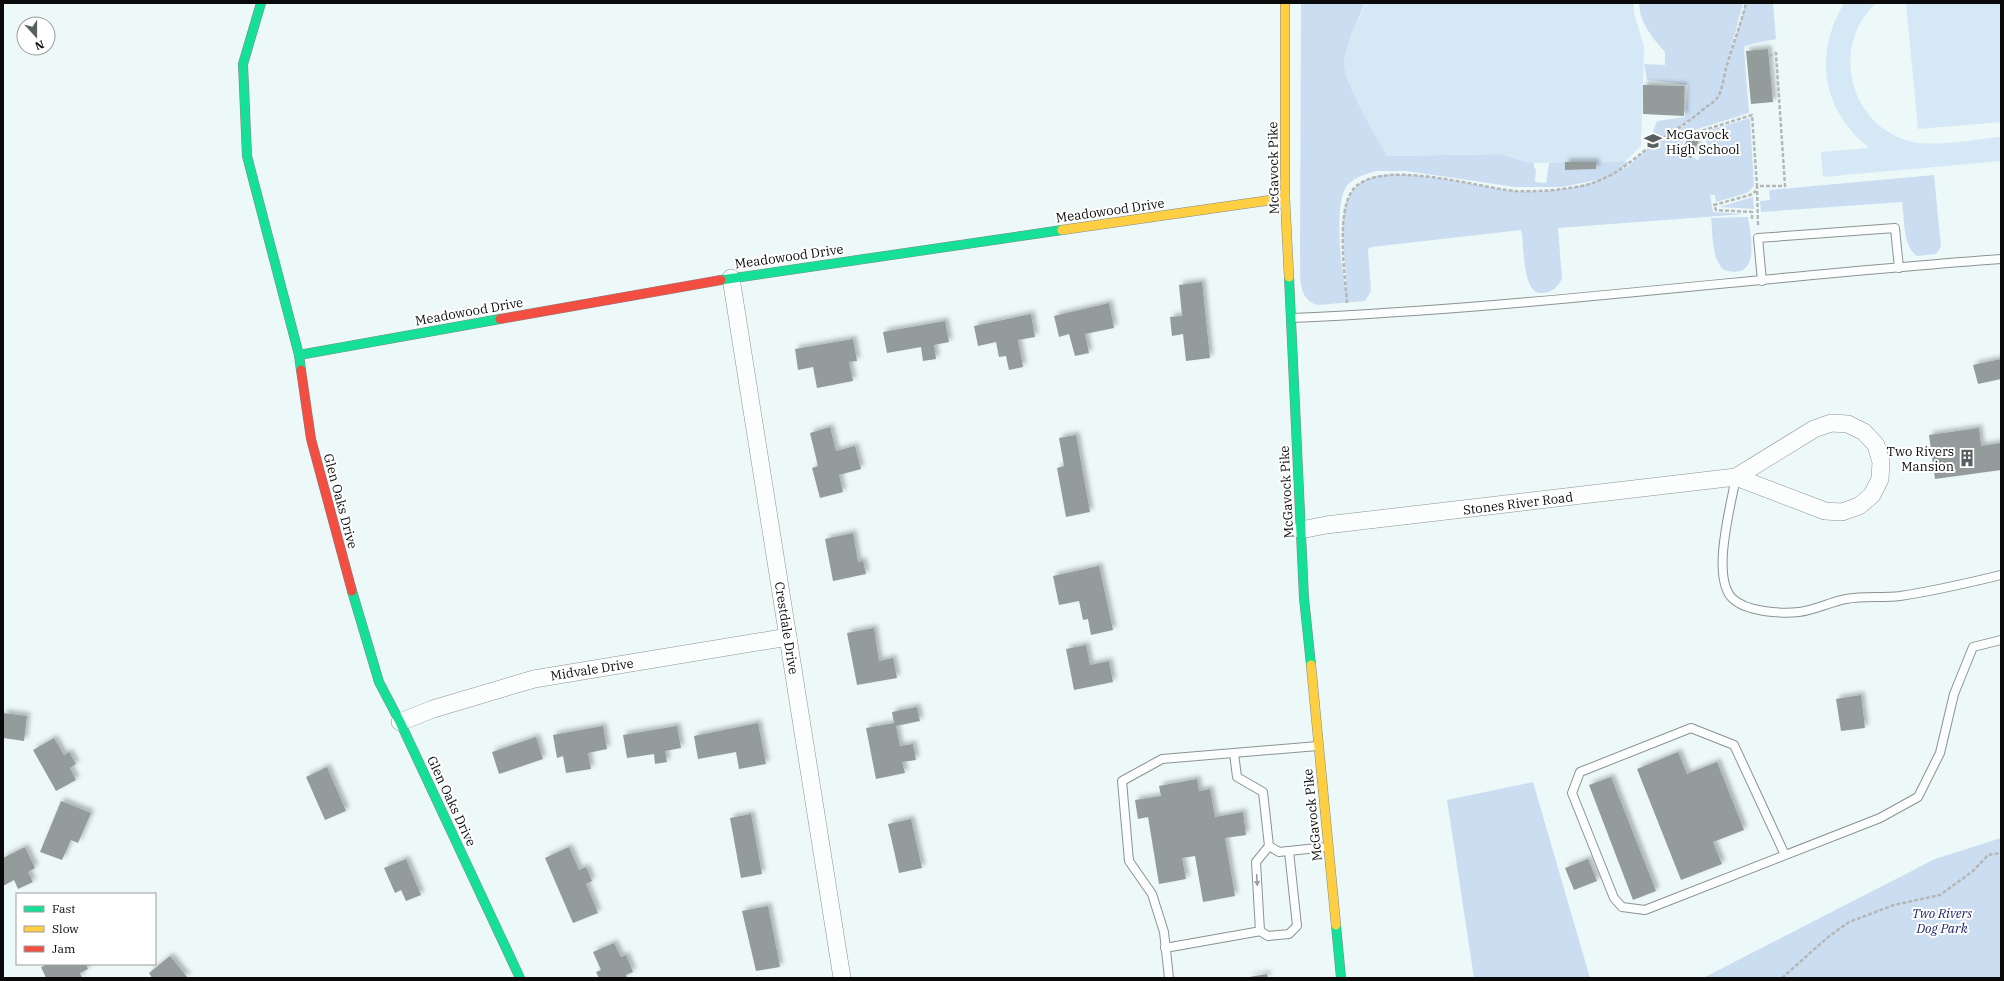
<svg xmlns="http://www.w3.org/2000/svg" width="2004" height="981" viewBox="0 0 2004 981" font-family="'IBM Plex Serif',serif">
<defs>
<filter id="shadow"><feDropShadow dx="3.5" dy="-3.5" stdDeviation="2" flood-color="#0004"/></filter>
</defs>
<rect width="100%" height="100%" fill="#edf9f9"/>
<g fill="#cbddf1" fill-rule="evenodd">
<path d="M1301,3H1365L1350,38L1348,80L1387,156L1500,154L1534,163V168L1536,169L1535,182L1546,183L1549,163L1565,161V170L1595,169L1596,162H1630L1618,171L1627,167L1651,146L1688,123L1691,120L1647,148L1657,121L1685,117L1688,85L1647,80L1644,64L1665,65V52C1652,37 1640,24 1639,3H1743L1722,83L1746,3H1773L1776,39C1765,42 1753,42 1744,47L1749,113L1691,131L1687,133L1679,151L1698,160L1707,141L1698,136L1700,133L1750,118L1754,186L1747,193L1716,202L1715,195H1710L1713,212L1745,214L1558,228L1562,278C1558,287 1553,292 1543,293C1521,296 1525,244 1521,230L1372,247L1368,249L1371,291L1365,301L1318,305C1296,300 1301,273 1300,255ZM1376,171H1406L1515,187H1562L1597,180C1576,190 1537,193 1514,191C1478,187 1398,165 1367,179C1355,185 1346,199 1344,212C1340,238 1347,265 1346,291C1341,269 1334,206 1346,187C1352,178 1366,174 1376,171Z"/>
<path d="M1934,175L1941,247L1936,254L1917,256C1902,245 1905,219 1902,202L1761,212L1760,201L1770,200L1769,190Z"/>
<polygon points="1753,197 1754,209 1719,207"/>
<path d="M1748,217C1751,238 1761,281 1724,270C1711,259 1713,234 1711,218Z"/>
<polygon points="1533,782 1590,978 1474,978 1447,800"/>
<polygon points="2001,838 2001,978 1703,978 1935,859"/>
</g>
<g fill="#d5e8f5">
<path d="M1366,3H1634V13L1644,46L1641,146L1625,162L1529,163L1500,154L1387,156C1376,137 1342,80 1344,61C1347,40 1358,22 1366,3Z"/>
<path d="M1844,3H1876C1829,46 1850,128 1913,142C1937,147 1976,139 2001,137V161L1823,177L1821,152L1869,148C1822,109 1813,56 1844,3Z"/>
<polygon points="1906,3 2001,3 2001,122 1918,129"/>
</g>
<g fill="#939c9a" filter="url(#shadow)">
<polygon points="1768,49 1773,102 1751,104 1746,51"/>
<polygon points="1643,85 1684,86 1684,116 1643,114"/>
<polygon points="1689,135 1699,140 1691,158 1681,153"/>
<polygon points="1565,162 1596,162 1596,169 1565,170"/>
<polygon points="1202,282 1210,358 1186,361 1183,334 1172,336 1170,317 1182,316 1179,285"/>
<polygon points="1109,303 1114,328 1085,334 1089,353 1075,356 1069,334 1059,337 1054,316"/>
<polygon points="1031,314 1035,337 1018,340 1023,367 1009,370 1006,356 999,357 996,342 978,346 974,326"/>
<polygon points="945,321 949,342 934,345 936,359 923,361 921,347 887,353 883,332"/>
<polygon points="853,339 857,361 849,362 853,381 817,388 813,367 798,370 795,349"/>
<polygon points="2001,359 2001,379 1978,384 1973,365"/>
<polygon points="830,427 836,451 855,446 861,469 839,475 843,492 820,498 812,468 818,466 810,433"/>
<polygon points="1979,428 1981,446 2001,443 2001,470 1935,479 1929,435"/>
<polygon points="1076,435 1090,512 1066,517 1057,468 1064,466 1059,438"/>
<polygon points="853,533 858,562 863,561 866,574 833,581 825,539"/>
<polygon points="1099,566 1113,630 1091,635 1088,619 1083,620 1079,601 1059,605 1053,576"/>
<polygon points="874,628 879,661 893,658 897,678 857,685 847,633"/>
<polygon points="1086,645 1090,665 1109,661 1113,682 1074,690 1066,649"/>
<polygon points="1861,695 1865,728 1841,731 1836,699"/>
<polygon points="917,707 920,721 896,726 900,746 913,744 916,760 902,762 905,773 876,779 866,728 894,723 892,712"/>
<polygon points="3,713 27,716 24,741 3,738"/>
<polygon points="758,723 766,764 739,769 736,752 698,759 694,736"/>
<polygon points="603,726 607,749 588,753 591,769 566,773 563,756 557,758 553,735"/>
<polygon points="677,726 681,748 665,751 667,762 655,764 654,754 627,758 623,735"/>
<polygon points="536,737 543,759 499,774 492,752"/>
<polygon points="54,738 64,755 69,752 76,764 70,768 76,780 56,791 33,750"/>
<polygon points="1678,752 1687,774 1717,762 1744,830 1713,842 1722,864 1681,880 1637,769"/>
<polygon points="327,767 346,811 325,820 306,777"/>
<polygon points="1611,777 1656,891 1633,900 1589,785"/>
<polygon points="1197,779 1199,791 1210,789 1215,817 1243,812 1246,835 1225,838 1235,896 1203,902 1195,856 1182,858 1186,879 1159,884 1148,817 1138,819 1135,800 1161,796 1159,786"/>
<polygon points="61,801 91,813 78,843 71,840 62,860 40,852"/>
<polygon points="751,814 762,874 741,878 730,818"/>
<polygon points="911,819 922,868 899,873 888,824"/>
<polygon points="25,847 35,868 28,872 33,882 18,889 14,880 3,886 3,858"/>
<polygon points="569,847 579,870 586,867 592,881 586,884 598,913 573,923 545,858"/>
<polygon points="406,859 421,895 406,901 401,890 395,893 384,868"/>
<polygon points="1588,859 1597,881 1574,890 1565,868"/>
<polygon points="768,906 780,967 756,971 742,911"/>
<polygon points="614,943 621,957 626,955 633,972 626,975 627,978 599,978 596,972 601,970 593,952"/>
<polygon points="170,956 188,978 152,978 149,973"/>
<polygon points="48,964 86,964 88,969 80,973 82,978 46,978 41,967"/>
<polygon points="1267,974 1268,978 1249,978 1249,977"/>
</g>
<g fill="none" stroke-linecap="round" stroke-linejoin="round">
<g stroke="#8c9292" stroke-width="10">
<g id="lane">
<polyline points="1762,281 1758,238 1895,228 1899,268"/>
<path d="M1291,318C1529,308 1764,276 2001,259"/>
<path d="M1736,477C1731,505 1711,576 1732,598C1746,612 1781,614 1799,612C1815,610 1830,602 1846,599C1864,596 1882,598 1900,596C1934,591 1968,583 2001,575"/>
<polyline points="1234,753 1237,777 1263,792 1269,846 1279,852 1327,847"/>
<polyline points="1269,846 1256,862 1260,931 1268,936 1289,934 1297,926 1289,851"/>
<polyline points="1785,855 1734,745 1691,728 1580,772 1572,793 1614,898 1622,907 1645,910 1880,818 1918,797 1940,753 1954,694 1973,647 2001,640"/>
<polyline points="1165,948 1261,931"/>
<polyline points="1169,978 1164,932 1152,894 1129,861 1122,781 1162,759 1318,746"/>
</g>
</g>
<g stroke="#8c9292" stroke-width="18">
<g id="street">
<polyline points="731,278 842,978"/>
<polyline points="1301,530 1326,525 1736,477 1825,511 1842,512 1859,506 1872,495 1880,479 1881,462 1876,445 1864,432 1848,424 1831,423 1814,429 1736,477"/>
<polyline points="400,722 433,709 534,679 788,637"/>
</g>
</g>
<g stroke="#838888" stroke-width="10">
<g id="fast">
<polyline points="261,3 243,64 247,156 299,355 301,370"/>
<polyline points="1289,277 1304,598 1311,665"/>
<polyline points="721,280 1062,230"/>
<polyline points="299,355 500,319"/>
<polyline points="352,591 379,682 400,722 520,978"/>
<polyline points="1336,925 1341,978"/>
</g>
</g>
<g stroke="#838888" stroke-width="10">
<g id="slow">
<polyline points="1285,3 1285,198 1289,277"/>
<polyline points="1062,230 1285,198"/>
<polyline points="1311,665 1336,925"/>
</g>
</g>
<g stroke="#838888" stroke-width="10">
<g id="jam">
<polyline points="500,319 721,280"/>
<polyline points="301,370 311,439 352,591"/>
</g>
</g>
<g stroke="#b5b7b7" stroke-width="2.5" stroke-dasharray="4 2" stroke-linecap="butt">
<polyline points="1694,138 1698,132 1752,115 1757,186"/>
<polyline points="1752,219 1752,212 1716,210 1714,205 1750,195 1756,191"/>
<polyline points="1758,225 1757,186 1785,186 1776,53 1769,56"/>
<path d="M1347,303C1345,275 1336,214 1352,191C1376,156 1479,188 1515,191C1538,192 1563,190 1586,185C1615,177 1628,163 1651,146C1670,133 1688,123 1706,107C1710,105 1715,101 1718,97C1723,88 1724,74 1727,65C1733,44 1741,24 1746,3"/>
<polyline points="1782,978 1828,937 1849,922 1894,905 1940,895 1973,871 1988,855 2001,853"/>
</g>
<use href="#lane" stroke="#fcfefe" stroke-width="8"/>
<use href="#street" stroke="#fcfefe" stroke-width="17"/>
<use href="#fast" stroke="#16e098" stroke-width="9"/>
<use href="#slow" stroke="#ffcf43" stroke-width="9"/>
<use href="#jam" stroke="#f24e42" stroke-width="9"/>
</g>
<defs><path id="oneway-solid" d="M-6-.8H1V-3.2L6.5 0L1 3.2V.8H-6Z"/></defs>
<use fill="#9b9c9c" href="#oneway-solid" transform="translate(1257 880) rotate(86)"/>
<defs>
<g id="school-bare" transform="scale(1.38)"><path d="M0-5L7-2L0 1L-7-2ZM-4 1L0 2.5L4 1V4Q0 6-4 4Z" fill="#595e5e" stroke="#fff" stroke-width="2.5" paint-order="stroke"/></g>
<g id="building-bare" transform="scale(1.38)"><path d="M-4-6H4V6H1V3H-1V6H-4ZM-2.5-4.3h1.7v1.8h-1.7ZM.8-4.3h1.7v1.8H.8ZM-2.5-1h1.7V.8h-1.7ZM.8-1h1.7V.8H.8Z" fill="#595e5e" stroke="#fff" stroke-width="2.5" paint-order="stroke"/></g>
</defs>
<g fill-rule="evenodd">
<use href="#school-bare" x="1653" y="141"/>
<use href="#building-bare" x="1967" y="458"/>
</g>
<g text-anchor="middle" stroke-width="4" stroke-linejoin="round" paint-order="stroke">
<g font-size="13" fill="#0a0a0a" stroke="#fff" text-anchor="start">
<text x="1666" y="139">McGavock<tspan x="1666" dy="15">High School</tspan></text>
<text x="1954" y="456" text-anchor="end">Two Rivers<tspan x="1954" dy="15">Mansion</tspan></text>
</g>
<g font-size="13" fill="#0a0a0a" stroke="#fff">
<text transform="translate(1273 168) rotate(-91)" y="5">McGavock Pike</text>
<text transform="translate(1110 210) rotate(-8)" y="5">Meadowood Drive</text>
<text transform="translate(789 256) rotate(-8)" y="5">Meadowood Drive</text>
<text transform="translate(469 311) rotate(-10)" y="5">Meadowood Drive</text>
<text transform="translate(1286 492) rotate(-93)" y="5">McGavock Pike</text>
<text transform="translate(341 501) rotate(75)" y="5">Glen Oaks Drive</text>
<text transform="translate(1518 503) rotate(-7)" y="5">Stones River Road</text>
<text transform="translate(787 628) rotate(81)" y="5">Crestdale Drive</text>
<text transform="translate(592 669) rotate(-9)" y="5">Midvale Drive</text>
<text transform="translate(452 801) rotate(65)" y="5">Glen Oaks Drive</text>
<text transform="translate(1312 815) rotate(-96)" y="5">McGavock Pike</text>
</g>
<g font-size="13" font-style="italic" fill="#181d63" stroke="#fff">
<text x="1942" y="918">Two Rivers<tspan x="1942" dy="15">Dog Park</tspan></text>
</g>
</g>
<rect width="2004" height="981" fill="none" stroke="#0a0a0a" stroke-width="8"/>
<rect x="16" y="893" width="140" height="72" fill="#ffffff" stroke="#9d9d9d"/>
<rect x="24" y="906" width="20" height="6" fill="#16e098" stroke="#9d9d9d"/>
<text x="52" y="913" font-size="12" fill="#0a0a0a">Fast</text>
<rect x="24" y="926" width="20" height="6" fill="#ffcf43" stroke="#9d9d9d"/>
<text x="52" y="933" font-size="12" fill="#0a0a0a">Slow</text>
<rect x="24" y="946" width="20" height="6" fill="#f24e42" stroke="#9d9d9d"/>
<text x="52" y="953" font-size="12" fill="#0a0a0a">Jam</text>
<g transform="translate(36 36) rotate(159)"><circle r="19" fill="#ffffff" stroke="#9d9d9d"/>
<path d="M0-3L7 15L0 10L-7 15Z" fill="#595e5e"/>
<text y="-6" font-size="11" font-weight="bold" text-anchor="middle" fill="#0a0a0a">N</text>
</g>
</svg>
